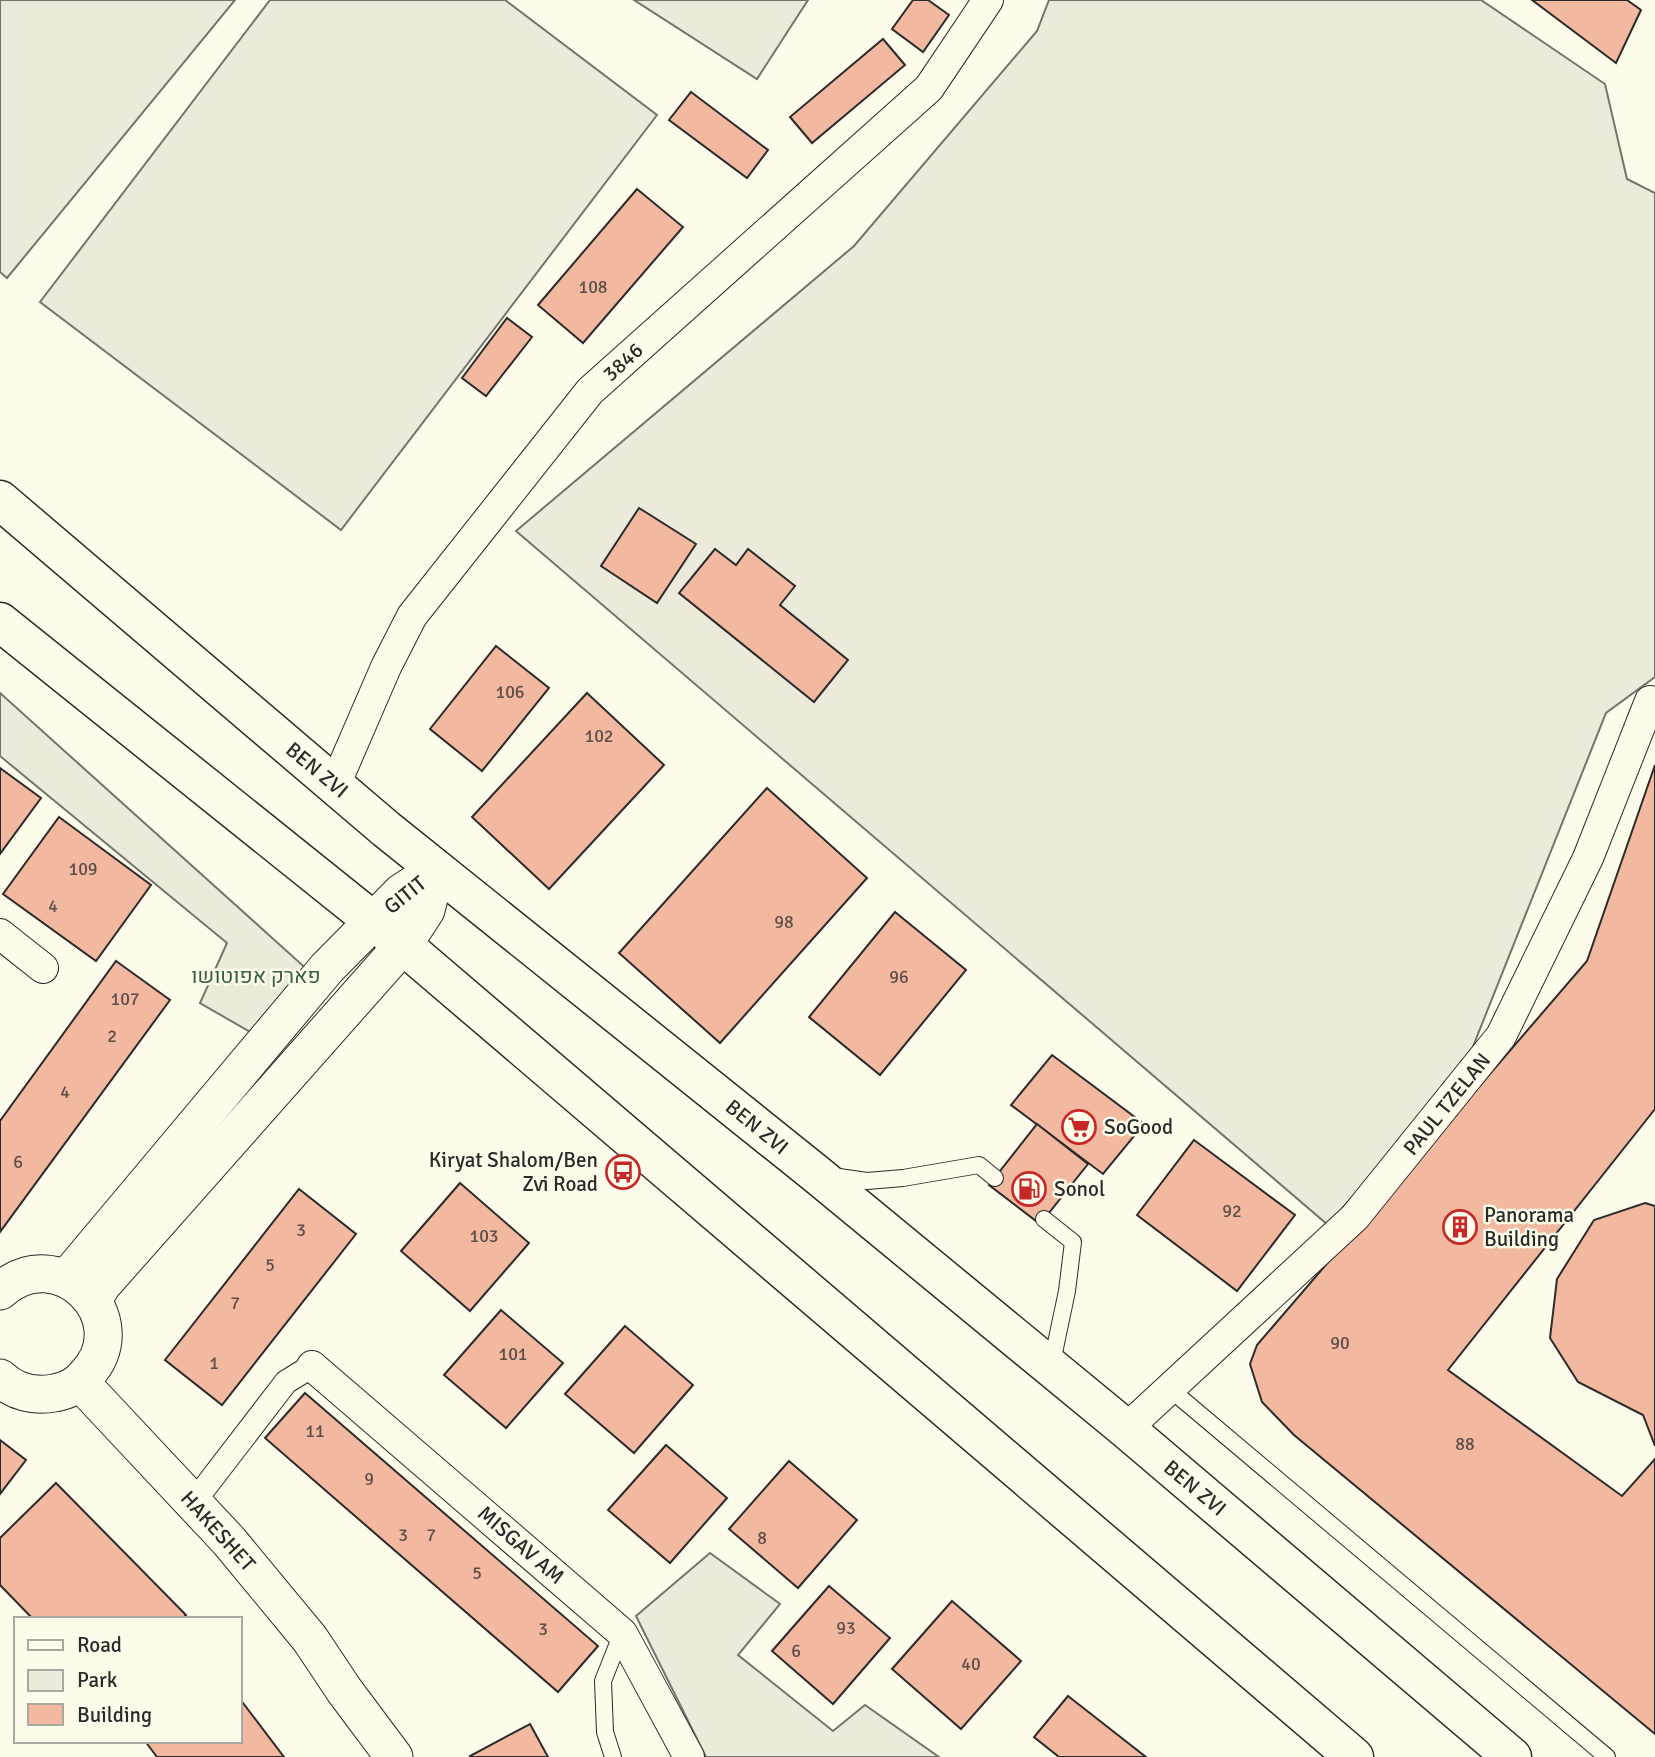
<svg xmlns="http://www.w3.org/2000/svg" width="1655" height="1757" viewBox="0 0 1655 1757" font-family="Signika,Heebo,sans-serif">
<rect width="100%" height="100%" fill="#fdfbea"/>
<g fill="#ecebdb" stroke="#74746e" stroke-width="2">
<polygon points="0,0 235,0 7,278 0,272"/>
<polygon points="270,0 505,0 657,115 341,530 40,302"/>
<polygon points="634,0 808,0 757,79"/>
<polygon points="1049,0 1481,0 1605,84 1627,179 1655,193 1655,677 1606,713 1466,1064 1328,1225 516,531 854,246 1037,31"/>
<polygon points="0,693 310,972 257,1036 200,1003 227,943 0,756"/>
<polygon points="710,1553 780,1604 738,1655 833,1731 865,1705 939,1757 706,1757 636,1616"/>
</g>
<g fill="#f2b8a0" stroke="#2b2b2b" stroke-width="2">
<polygon points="913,0 928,0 949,15 923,52 892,29"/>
<polygon points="1532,0 1627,0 1641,10 1616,63"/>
<polygon points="883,39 905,65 812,143 790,117"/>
<polygon points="691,92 768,150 747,178 669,120"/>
<polygon points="637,189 683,227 583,343 538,305"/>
<polygon points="507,318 532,337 486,396 462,378"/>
<polygon points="639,508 696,544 657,603 601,566"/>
<polygon points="715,549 736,565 748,549 795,586 780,605 848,660 814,702 679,593"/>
<polygon points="496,646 549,688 482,771 430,729"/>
<polygon points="587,693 664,765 549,889 472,817"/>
<polygon points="1655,765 1655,1109 1448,1370 1622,1496 1655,1459 1655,1734 1294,1435 1262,1402 1250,1364 1257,1345 1587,961"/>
<polygon points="0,768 41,798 0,854"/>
<polygon points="767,788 867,878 720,1043 619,953"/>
<polygon points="59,817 151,885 96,961 3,894"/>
<polygon points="895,912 966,970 880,1075 809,1017"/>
<polygon points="116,961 170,1000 0,1232 0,1121"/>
<polygon points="1052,1055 1144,1124 1103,1174 1011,1105"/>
<polygon points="1037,1124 1088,1164 1040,1224 989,1185"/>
<polygon points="1194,1140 1295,1215 1237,1291 1137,1215"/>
<polygon points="460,1183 529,1243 470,1311 401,1251"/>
<polygon points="299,1189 356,1234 222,1405 165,1360"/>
<polygon points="1645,1203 1655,1206 1655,1446 1643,1415 1578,1382 1550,1338 1557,1279 1594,1220"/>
<polygon points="501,1310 563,1363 506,1428 444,1375"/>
<polygon points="625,1326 693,1385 634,1453 565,1394"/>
<polygon points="305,1393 598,1646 558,1692 265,1438"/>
<polygon points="0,1440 26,1460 0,1494"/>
<polygon points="666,1445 727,1498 670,1563 608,1510"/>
<polygon points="789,1461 857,1520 798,1588 729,1529"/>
<polygon points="56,1483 186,1615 182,1619 33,1619 0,1585 0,1538"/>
<polygon points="829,1586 890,1638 833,1704 772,1651"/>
<polygon points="952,1601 1021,1661 961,1729 892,1669"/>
<polygon points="1068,1696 1146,1757 1059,1757 1034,1737"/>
<polygon points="240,1699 284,1757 157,1757 145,1741 240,1741"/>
<polygon points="530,1724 548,1757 471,1757 470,1756"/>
</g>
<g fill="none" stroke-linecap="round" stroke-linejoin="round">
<g stroke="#2b2b2b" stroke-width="18">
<g id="service">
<polyline points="832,1176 867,1181 903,1178 979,1165 995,1178"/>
<polyline points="1044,1219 1073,1242 1067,1291 1051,1367"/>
<polyline points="1170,1389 1607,1757"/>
<polyline points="613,1757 605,1732 603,1681 622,1633"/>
</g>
</g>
<g stroke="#2b2b2b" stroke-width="25">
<polyline id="pedestrian" points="193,1503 286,1382 312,1366"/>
</g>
<g stroke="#2b2b2b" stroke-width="32">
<g id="minor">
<polyline points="335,785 386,667 412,616 590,391 929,88 988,0"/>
<polyline points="0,934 43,968"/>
<polyline points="312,1366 622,1633 689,1757"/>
<polyline points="1126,1429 1355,1217 1501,1036 1588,858 1650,701 1655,702"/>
</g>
</g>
<g stroke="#2b2b2b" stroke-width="39">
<g id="tertiary">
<polyline points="67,1278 327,968 402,892 436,870"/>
<path d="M0,1291C58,1238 139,1319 86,1375C78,1385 67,1391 54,1393C34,1397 15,1392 0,1378"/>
<polyline points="93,1300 102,1285 403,945 426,910 436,870"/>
<polyline points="80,1382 229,1541 310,1639 344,1690 394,1757"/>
</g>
</g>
<g stroke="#2b2b2b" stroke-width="41">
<g id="secondary">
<polyline points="0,500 386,829 815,1173 1126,1429 1512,1757"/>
<polyline points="0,622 403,945 1354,1757"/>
</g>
</g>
<use href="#service" stroke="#fdfbea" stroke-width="16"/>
<use href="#pedestrian" stroke="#fdfbea" stroke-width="23"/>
<use href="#minor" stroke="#fdfbea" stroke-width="30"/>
<use href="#tertiary" stroke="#fdfbea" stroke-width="37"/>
<use href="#secondary" stroke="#fdfbea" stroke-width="38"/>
</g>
<defs>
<g id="supermarket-ring" transform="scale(1.75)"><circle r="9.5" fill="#fdfbea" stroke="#c62828" stroke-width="1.5"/><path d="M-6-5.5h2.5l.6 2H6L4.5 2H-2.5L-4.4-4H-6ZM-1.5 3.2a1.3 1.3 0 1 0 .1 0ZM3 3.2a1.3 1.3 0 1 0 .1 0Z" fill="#c62828"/></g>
<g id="bus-ring" transform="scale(1.75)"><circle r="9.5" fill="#fdfbea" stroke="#c62828" stroke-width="1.5"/><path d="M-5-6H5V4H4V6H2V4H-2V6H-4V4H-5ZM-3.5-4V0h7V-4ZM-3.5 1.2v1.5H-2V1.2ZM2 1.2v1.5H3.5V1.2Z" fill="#c62828"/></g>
<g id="fuel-ring" transform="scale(1.75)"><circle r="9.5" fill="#fdfbea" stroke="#c62828" stroke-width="1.5"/><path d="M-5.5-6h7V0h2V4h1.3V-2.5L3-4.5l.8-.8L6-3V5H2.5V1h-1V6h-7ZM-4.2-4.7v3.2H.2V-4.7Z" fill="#c62828"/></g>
<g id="building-ring" transform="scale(1.75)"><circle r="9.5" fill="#fdfbea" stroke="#c62828" stroke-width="1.5"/><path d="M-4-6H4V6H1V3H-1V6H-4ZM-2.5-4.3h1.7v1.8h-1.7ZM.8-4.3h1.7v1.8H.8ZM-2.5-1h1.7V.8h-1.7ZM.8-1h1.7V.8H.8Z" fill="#c62828"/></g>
</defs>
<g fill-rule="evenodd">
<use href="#supermarket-ring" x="1079" y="1127"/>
<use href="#bus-ring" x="623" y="1172"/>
<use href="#fuel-ring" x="1029" y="1189"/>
<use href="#building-ring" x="1460" y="1227"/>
</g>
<g text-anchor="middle" stroke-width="5" stroke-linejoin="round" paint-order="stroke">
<g font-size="18" fill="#5d4e48">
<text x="593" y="293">108</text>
<text x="510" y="698">106</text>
<text x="599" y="742">102</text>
<text x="83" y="875">109</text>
<text x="53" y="912">4</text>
<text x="784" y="928">98</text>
<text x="899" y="983">96</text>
<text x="125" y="1005">107</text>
<text x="112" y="1042">2</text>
<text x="65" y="1098">4</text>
<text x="18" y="1168">6</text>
<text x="1232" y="1217">92</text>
<text x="301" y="1236">3</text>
<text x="484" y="1242">103</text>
<text x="270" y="1271">5</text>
<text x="235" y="1309">7</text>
<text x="1340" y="1349">90</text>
<text x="513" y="1360">101</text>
<text x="214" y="1369">1</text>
<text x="315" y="1437">11</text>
<text x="1465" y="1450">88</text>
<text x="369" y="1485">9</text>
<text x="403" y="1541">3</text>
<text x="431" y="1541">7</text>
<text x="762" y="1544">8</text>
<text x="477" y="1579">5</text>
<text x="846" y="1634">93</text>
<text x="543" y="1635">3</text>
<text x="796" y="1657">6</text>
<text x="971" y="1670">40</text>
</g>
<g font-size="21" fill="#2b2b2b" stroke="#fdfbea">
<text transform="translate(623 362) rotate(-42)" y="7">3846</text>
<text transform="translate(317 770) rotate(40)" y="7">BEN ZVI</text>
<text transform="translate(405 895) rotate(-39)" y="7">GITIT</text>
<text transform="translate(1447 1104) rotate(-51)" y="7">PAUL TZELAN</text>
<text transform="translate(757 1127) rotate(39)" y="7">BEN ZVI</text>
<text transform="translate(1195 1488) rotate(40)" y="7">BEN ZVI</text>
<text transform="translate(218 1531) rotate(48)" y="7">HAKESHET</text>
<text transform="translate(521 1545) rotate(41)" y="7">MISGAV AM</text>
</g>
<g font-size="21" fill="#34623c" stroke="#fdfbea">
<text x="256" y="983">פארק אפוטושו</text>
</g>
<g font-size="21" fill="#2b2b2b" stroke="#fdfbea" text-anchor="start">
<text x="1104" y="1134">SoGood</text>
<text x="598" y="1167" text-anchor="end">Kiryat Shalom/Ben<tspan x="598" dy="24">Zvi Road</tspan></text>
<text x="1054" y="1196">Sonol</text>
<text x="1484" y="1222">Panorama<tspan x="1484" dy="24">Building</tspan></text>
</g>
</g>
<rect x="14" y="1617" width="228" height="126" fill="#fdfbea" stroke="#a9a89e" stroke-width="2"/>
<rect x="28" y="1640" width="35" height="10" fill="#fdfbea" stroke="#a9a89e" stroke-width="2"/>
<text x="77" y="1652" font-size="21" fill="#2b2b2b">Road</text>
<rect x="28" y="1670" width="35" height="21" fill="#ecebdb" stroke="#a9a89e" stroke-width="2"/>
<text x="77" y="1687" font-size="21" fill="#2b2b2b">Park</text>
<rect x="28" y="1704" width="35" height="21" fill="#f2b8a0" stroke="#a9a89e" stroke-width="2"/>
<text x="77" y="1722" font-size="21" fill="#2b2b2b">Building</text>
</svg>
